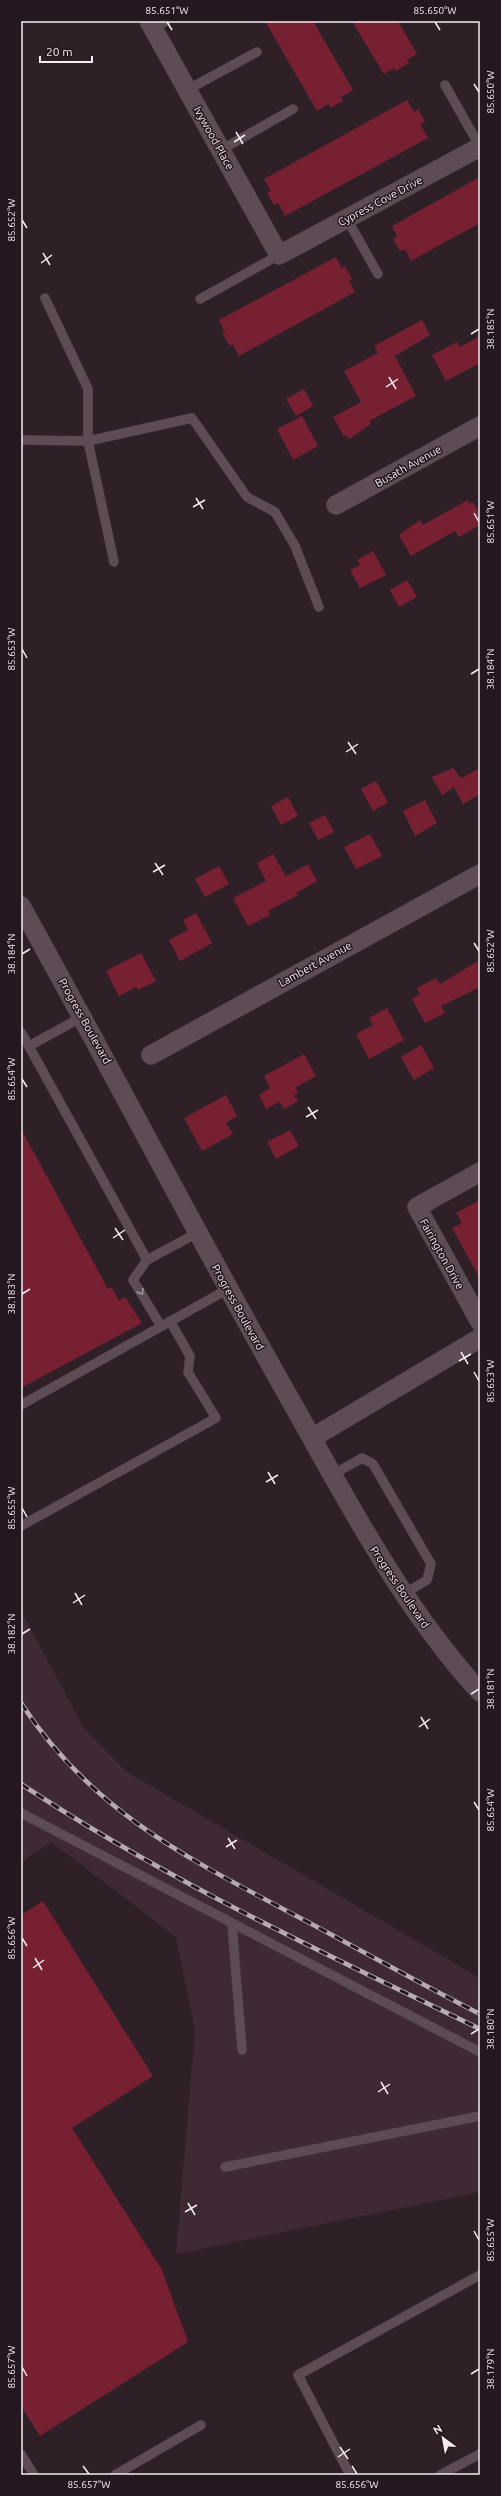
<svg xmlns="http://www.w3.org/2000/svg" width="501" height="2496" viewBox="0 0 501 2496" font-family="Ubuntu,sans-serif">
<rect width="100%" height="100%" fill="#2f2028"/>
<polygon fill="#3e2934" points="21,1611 84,1728 127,1772 480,1978 480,2192 176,2254 195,2030 176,1937 51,1842 21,1862"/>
<g fill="#762032">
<polygon points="265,21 313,21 353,90 341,97 343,101 331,108 329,104 317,111"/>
<polygon points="352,21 398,21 417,54 407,60 409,63 396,71 394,68 384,74"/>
<polygon points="407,100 414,112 418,109 425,122 420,124 428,138 285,216 278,203 274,205 267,193 271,191 264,179"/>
<polygon points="480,177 480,223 411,261 405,249 400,251 393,239 397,236 392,226"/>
<polygon points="336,257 342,268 345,266 352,279 349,281 355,292 239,356 233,344 230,346 222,333 225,332 219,320"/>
<polygon points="422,320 430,335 395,356 416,396 369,421 371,424 349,439 346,435 344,436 333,417 361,402 344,371 378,353 374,346"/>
<polygon points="480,336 480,363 446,381 432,355 457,342 460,347"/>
<polygon points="304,389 313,406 296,416 286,399"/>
<polygon points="302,416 318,446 293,460 277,429"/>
<polygon points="468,500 469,504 473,502 480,514 480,525 459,537 455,531 411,556 399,535 420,520 423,525"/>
<polygon points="373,551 386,575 360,588 350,570 360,565 357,560"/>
<polygon points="407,580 417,597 399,607 390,590"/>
<polygon points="453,768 461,778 480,768 480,794 463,804 454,787 442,795 432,777"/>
<polygon points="376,781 388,803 373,811 361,789"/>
<polygon points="288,797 298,816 281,825 271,806"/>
<polygon points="425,800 437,823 415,836 403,811"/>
<polygon points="325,815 334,832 318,840 309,823"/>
<polygon points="370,834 382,856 356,869 344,847"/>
<polygon points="273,854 286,876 308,864 317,881 296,893 298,895 268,911 270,915 248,926 233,898 266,881 257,863"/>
<polygon points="219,866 229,884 205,897 195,879"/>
<polygon points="196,913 212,943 180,961 169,940 188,930 183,920"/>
<polygon points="141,953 156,981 138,990 136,987 119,996 106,971"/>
<polygon points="480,960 480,987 441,1006 445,1013 425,1023 412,999 420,994 417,988 436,978 440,984"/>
<polygon points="387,1008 404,1040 369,1059 356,1034 373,1025 369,1018"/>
<polygon points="421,1045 434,1068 414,1080 401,1057"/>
<polygon points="304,1054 316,1076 296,1087 298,1093 294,1095 298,1101 284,1109 279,1102 266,1109 259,1095 270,1088 264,1076"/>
<polygon points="226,1095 237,1116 226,1123 233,1134 202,1151 184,1118"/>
<polygon points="21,1129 108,1289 112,1287 119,1301 125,1297 142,1323 21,1388"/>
<polygon points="290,1130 299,1146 276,1159 267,1142"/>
<polygon points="480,1200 480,1279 452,1228 462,1223 456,1213"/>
<polygon points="43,1901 153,2076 72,2128 162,2270 188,2342 40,2436 21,2406 21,1915"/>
</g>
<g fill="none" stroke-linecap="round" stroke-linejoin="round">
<g stroke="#473b42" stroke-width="10">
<g id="service">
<polyline points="153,29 166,21"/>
<polyline points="445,85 480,147"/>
<polyline points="187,90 257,52"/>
<polyline points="221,150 293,109"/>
<polyline points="347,219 378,274"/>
<polyline points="45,298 88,389 88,441 192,418 247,497 275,512 295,546 319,607"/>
<polyline points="200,299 279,255"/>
<polyline points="21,440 88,441 114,562"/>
<polyline points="21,1032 147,1260 199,1232"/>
<polyline points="29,1046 82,1017"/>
<polyline points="147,1260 133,1280 161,1326"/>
<polyline points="21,1405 228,1289"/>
<polyline points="332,1475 362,1458 373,1464 431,1564 427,1580 404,1594"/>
<polyline points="21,1526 216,1418 188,1372 190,1356 170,1321"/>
<polyline points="21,1813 480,2052"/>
<polyline points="232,1924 242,2050"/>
<polyline points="225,2167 480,2116"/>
<polyline points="21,2454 34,2475"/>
<polyline points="115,2475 201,2425"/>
<polyline points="350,2475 298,2375 480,2275"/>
<polyline points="440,2475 480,2454"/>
</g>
</g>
<g stroke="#473b42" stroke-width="20">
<g id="minor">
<polyline points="149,21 279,255 480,147"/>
<polyline points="336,505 480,426"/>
<path d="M21,906C112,1070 198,1237 291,1401C348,1502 401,1605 480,1692"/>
<polyline points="151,1055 480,874"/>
<polyline points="480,1172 417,1207 480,1322"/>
<polyline points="312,1438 480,1338"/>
</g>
</g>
<use href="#service" stroke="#5d4c55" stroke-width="9"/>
<use href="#minor" stroke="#5d4c55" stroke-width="19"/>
<g stroke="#b7abb1" stroke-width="4.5">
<g id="rail">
<path d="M21,1703C93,1814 193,1861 306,1921C364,1952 421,1984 480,2014"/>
<path d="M21,1784C166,1880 324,1953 480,2029"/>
</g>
</g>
<use href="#rail" stroke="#25171f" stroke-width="3" stroke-dasharray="9" stroke-linecap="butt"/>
</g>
<defs><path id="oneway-chevron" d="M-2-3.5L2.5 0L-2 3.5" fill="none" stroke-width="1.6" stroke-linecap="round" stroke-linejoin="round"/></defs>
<use stroke="#a1949b" href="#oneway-chevron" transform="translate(141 1292) rotate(59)"/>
<path fill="none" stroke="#f5ebf0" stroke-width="1.5" d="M167,22L172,30M435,22L440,30M474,84L479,92M236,132L243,144M234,142L245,135M22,220L27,228M43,253L50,265M41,263L52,255M471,334L479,329M389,377L396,389M386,387L398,379M196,498L203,509M193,507L205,500M474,513L479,522M22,649L27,658M471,674L479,669M348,742L356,754M346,752L358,744M155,863L163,875M153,872L165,865M474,943L479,951M22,954L30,949M22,1079L27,1087M308,1107L316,1119M306,1117L318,1110M115,1228L123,1240M113,1238L125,1230M22,1294L30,1289M461,1352L468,1364M459,1361L471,1354M474,1372L479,1381M268,1472L275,1484M266,1482L278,1475M22,1508L27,1517M75,1593L82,1605M73,1603L85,1595M22,1634L30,1629M471,1694L479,1689M421,1717L428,1729M419,1727L430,1719M474,1802L479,1810M228,1838L235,1849M226,1847L237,1840M22,1938L27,1946M35,1958L42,1970M33,1968L44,1960M471,2034L479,2029M381,2082L388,2094M378,2092L390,2084M188,2203L195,2215M185,2212L197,2205M474,2231L479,2240M22,2367L27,2376M471,2374L479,2369M340,2447L348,2459M338,2457L350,2449M83,2466L89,2474M352,2466L357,2474"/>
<g text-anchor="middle" stroke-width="3" stroke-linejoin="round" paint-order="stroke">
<g font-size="11" fill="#f5ebf0" stroke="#25171f">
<text transform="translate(214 138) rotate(61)" y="4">Ivywood Place</text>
<text transform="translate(380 201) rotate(-28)" y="4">Cypress Cove Drive</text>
<text transform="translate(408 466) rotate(-29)" y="4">Busath Avenue</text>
<text transform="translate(315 964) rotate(-29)" y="4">Lambert Avenue</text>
<text transform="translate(85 1021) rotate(61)" y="4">Progress Boulevard</text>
<text transform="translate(442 1254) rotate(61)" y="4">Fairington Drive</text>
<text transform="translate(238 1307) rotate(61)" y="4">Progress Boulevard</text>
<text transform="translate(400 1587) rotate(56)" y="4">Progress Boulevard</text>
</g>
</g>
<rect width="501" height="2496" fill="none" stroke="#25171f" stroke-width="44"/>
<g transform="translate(443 2438) rotate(328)" stroke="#25171f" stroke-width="3" paint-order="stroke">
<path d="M0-3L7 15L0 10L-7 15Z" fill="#f5ebf0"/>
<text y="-6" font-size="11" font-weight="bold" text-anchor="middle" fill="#f5ebf0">N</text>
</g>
<path d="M40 56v6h52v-6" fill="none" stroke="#f5ebf0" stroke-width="2"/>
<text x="46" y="56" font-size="12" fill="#f5ebf0" stroke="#25171f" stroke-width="3" paint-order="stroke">20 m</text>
<rect x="22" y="22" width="457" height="2452" fill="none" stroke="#f5ebf0" stroke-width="1.5"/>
<g font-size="10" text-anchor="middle" fill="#f5ebf0">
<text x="167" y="14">85.651°W</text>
<text x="435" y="14">85.650°W</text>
<text transform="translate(490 92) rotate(-90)" y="4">85.650°W</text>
<text transform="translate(11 220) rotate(-90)" y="4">85.652°W</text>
<text transform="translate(490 329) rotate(-90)" y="4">38.185°N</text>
<text transform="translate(490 522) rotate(-90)" y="4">85.651°W</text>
<text transform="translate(11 649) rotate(-90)" y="4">85.653°W</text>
<text transform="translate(490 669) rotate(-90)" y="4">38.184°N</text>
<text transform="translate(490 951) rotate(-90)" y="4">85.652°W</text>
<text transform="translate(11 954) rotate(-90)" y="4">38.184°N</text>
<text transform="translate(11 1079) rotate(-90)" y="4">85.654°W</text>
<text transform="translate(11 1294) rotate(-90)" y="4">38.183°N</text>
<text transform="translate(490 1381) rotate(-90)" y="4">85.653°W</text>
<text transform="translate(11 1508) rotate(-90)" y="4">85.655°W</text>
<text transform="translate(11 1634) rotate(-90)" y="4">38.182°N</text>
<text transform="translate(490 1689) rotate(-90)" y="4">38.181°N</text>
<text transform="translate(490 1810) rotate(-90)" y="4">85.654°W</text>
<text transform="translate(11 1938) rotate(-90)" y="4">85.656°W</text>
<text transform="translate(490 2029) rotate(-90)" y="4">38.180°N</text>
<text transform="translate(490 2240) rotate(-90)" y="4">85.655°W</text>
<text transform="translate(11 2367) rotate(-90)" y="4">85.657°W</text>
<text transform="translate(490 2369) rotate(-90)" y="4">38.179°N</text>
<text x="89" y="2488">85.657°W</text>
<text x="357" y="2488">85.656°W</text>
</g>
</svg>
